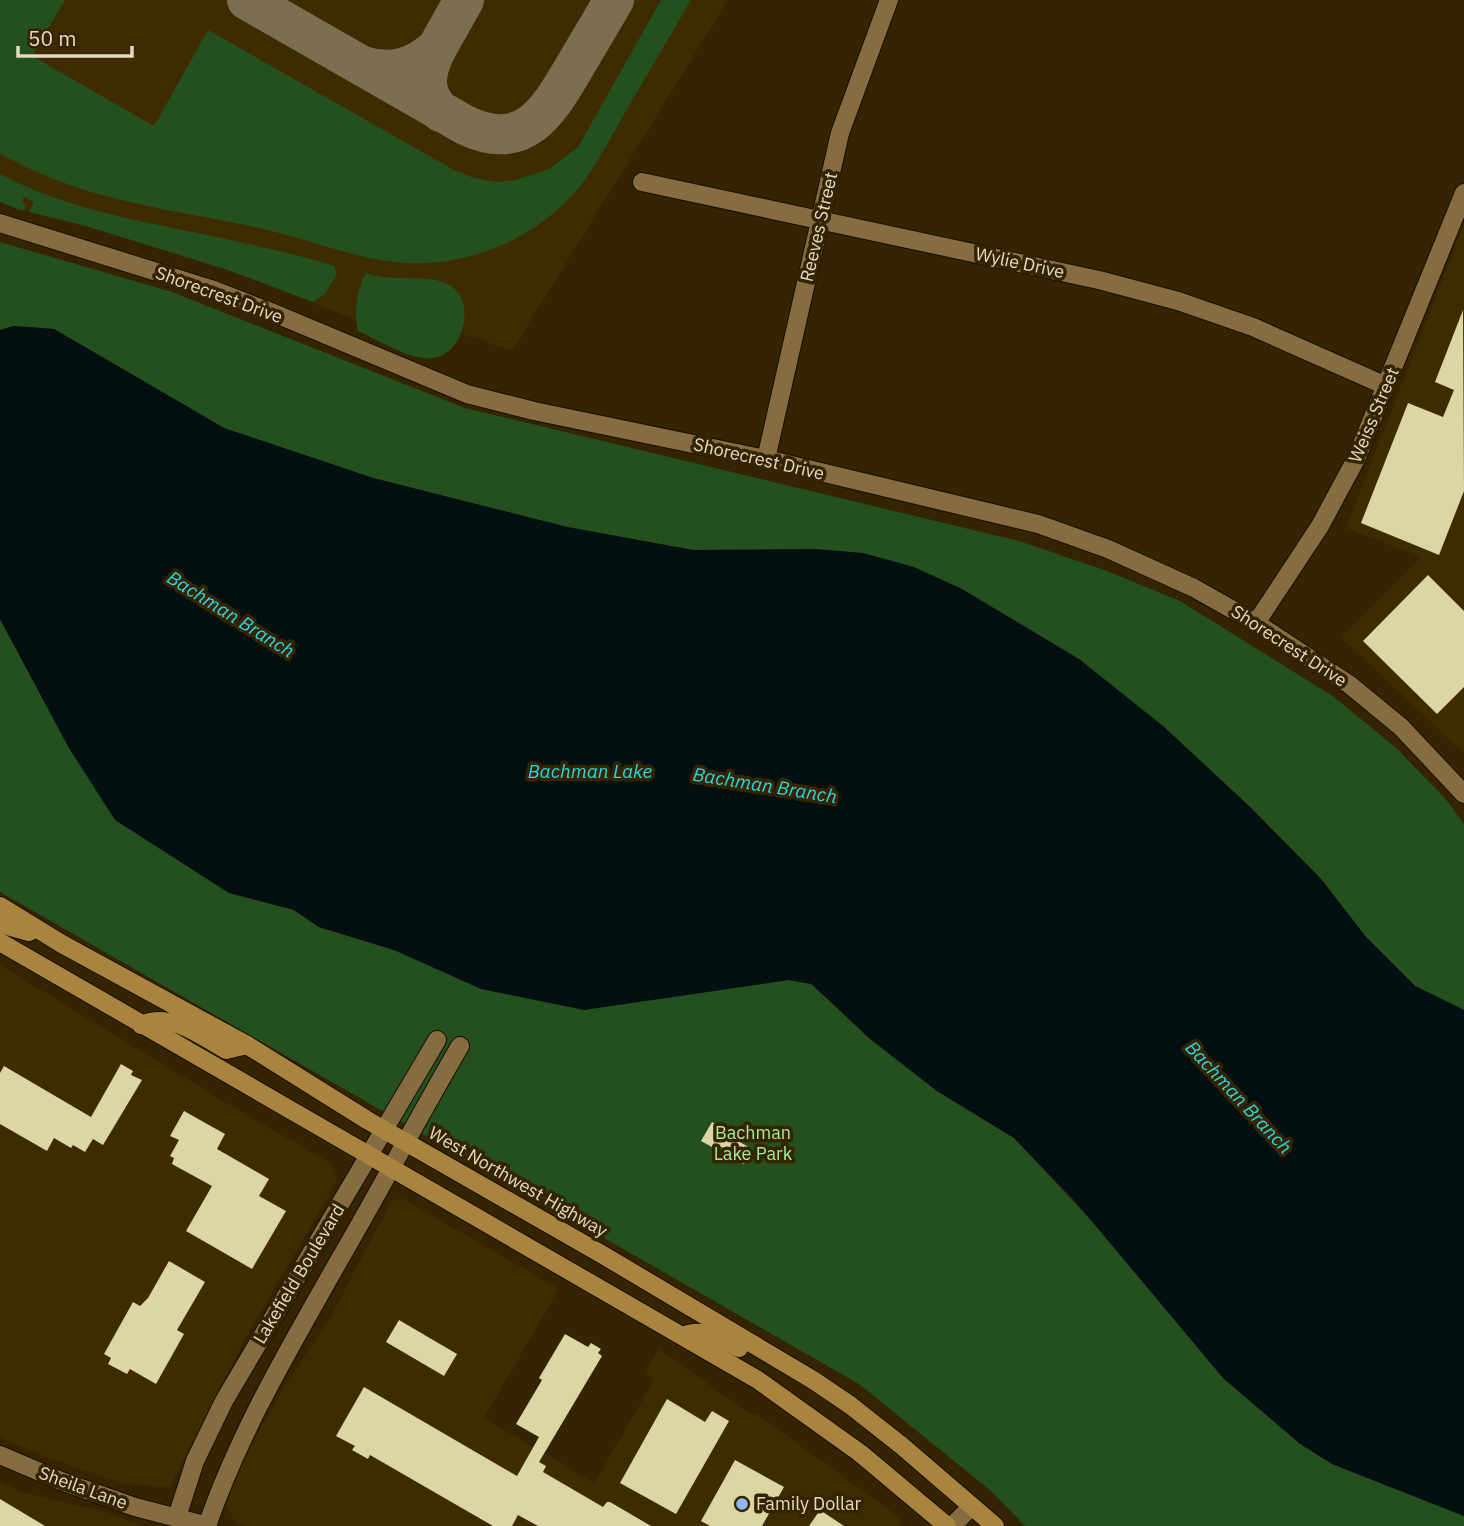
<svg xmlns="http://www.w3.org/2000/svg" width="1464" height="1526" viewBox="0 0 1464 1526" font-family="'IBM Plex Sans',sans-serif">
<rect width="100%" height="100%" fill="#342402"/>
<g fill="#3e2b00">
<polygon points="0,0 728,0 512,351 437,325 409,344 313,302 228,270 86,226 12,207 0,202"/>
<polygon points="1464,224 1464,753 1341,637 1422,557 1346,528"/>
<polygon points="0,965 243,1113 331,1163 337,1181 241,1346 170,1487 124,1484 35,1453 0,1437"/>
<polygon points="402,1198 559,1289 484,1418 594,1483 652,1384 652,1378 645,1372 659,1349 752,1415 757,1414 899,1517 900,1526 245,1526 234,1520 226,1506 238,1469 288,1380 331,1316 391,1202"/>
<polygon points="0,1481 22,1492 106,1512 144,1526 0,1526"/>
</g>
<g fill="#23501e">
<path d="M0,0H65L32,56L154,126L208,30L454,170L474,178L498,182L515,180L549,169L578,147L661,0H691C667,41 643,82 619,123C606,146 594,170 577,190C531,244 456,272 386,261C345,255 305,238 263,229C198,214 131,207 67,184C44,176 22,165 0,154Z"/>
<path d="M0,174C56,203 107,214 168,227C222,238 276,249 329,264L334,266L337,274L324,295L313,302L228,270L86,226L29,212L34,202L24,197L22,202L26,205L23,211L0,202Z"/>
<polygon points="0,242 172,292 465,408 1019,541 1107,571 1180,601 1334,697 1395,747 1445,798 1464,824 1464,1010 1415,986 1366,937 1321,879 1250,807 1163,726 816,549 693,550 567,527 373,478 224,428 54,329 14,326 0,330"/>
<path d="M366,273C392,283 430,272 451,286C477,303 463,355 433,358C411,361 378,340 358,331C354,311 356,291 366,273Z"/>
<polygon points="0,619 69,748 229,893 294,910 319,927 394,950 789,980 811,984 869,1038 937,1091 1014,1138 1299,1443 1332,1464 1464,1516 1464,1526 1025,1526 991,1491 859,1384 0,892"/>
</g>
<polygon fill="#030f10" points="14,326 54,329 224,428 373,478 567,527 693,550 816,549 863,553 914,567 962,589 1079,659 1163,726 1250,807 1321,879 1366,937 1415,986 1464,1010 1464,1516 1332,1464 1299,1443 1223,1378 1074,1200 1014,1138 937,1091 869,1038 812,984 789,980 584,1010 481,989 394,950 319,927 294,910 229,893 115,820 69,748 0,619 0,330"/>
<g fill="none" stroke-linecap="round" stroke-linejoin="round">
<g stroke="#7c6e50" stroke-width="40">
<path d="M247,0L465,125C525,154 549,110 575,66C588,44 601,22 614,0"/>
<polyline points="437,48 464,0"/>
<path d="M363,66C392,75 414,68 437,48C425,71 421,92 441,112"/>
</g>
</g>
<g fill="#dcd6a2">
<polygon points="1463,310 1464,491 1439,555 1361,523 1408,403 1443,417 1454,390 1435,382"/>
<polygon points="1428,575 1464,611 1464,687 1437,714 1363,641"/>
<polygon points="121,1064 133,1071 131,1075 142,1080 103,1145 93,1139 85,1152 73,1145 71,1148 54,1138 47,1151 0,1124 0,1073 4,1066 91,1117"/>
<polygon points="184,1111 225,1134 217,1149 269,1179 259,1196 286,1211 252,1269 186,1231 212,1186 172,1164 174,1158 170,1156 179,1140 170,1136"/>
<polygon points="712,1122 723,1128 721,1131 752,1149 744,1164 734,1159 736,1155 714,1143 712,1147 701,1141"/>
<polygon points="169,1261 205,1282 177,1330 184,1334 156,1384 130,1369 127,1374 108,1364 111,1358 104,1354 133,1302 140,1306 148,1298"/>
<polygon points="399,1320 457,1354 444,1376 386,1342"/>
<polygon points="565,1334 588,1347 591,1343 601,1349 598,1353 602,1356 539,1462 546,1466 543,1472 603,1507 607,1502 610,1502 651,1526 538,1526 518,1515 512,1526 493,1526 370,1455 368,1459 352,1450 355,1446 336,1436 364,1387 517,1476 539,1437 516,1424 542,1380 539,1378"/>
<polygon points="667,1399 705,1422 712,1411 729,1421 676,1514 620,1483"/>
<polygon points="735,1460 784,1487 762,1526 710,1526 701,1521"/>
<polygon points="0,1499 45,1526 0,1526"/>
<polygon points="820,1510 844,1526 809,1526"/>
</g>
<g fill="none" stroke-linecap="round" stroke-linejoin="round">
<g stroke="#190e00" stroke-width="20">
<g id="minor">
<polyline points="642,182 1099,280 1178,301 1253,327 1386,386"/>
<polyline points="766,459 840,133 889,0"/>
<polyline points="1256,623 1320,526 1356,459 1464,193"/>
<polyline points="0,1455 61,1481 135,1507 208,1526"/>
<polyline points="177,1517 195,1461 224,1401 437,1040"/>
<path d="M207,1526C239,1433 289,1349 337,1264C379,1192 418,1118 460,1046"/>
</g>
</g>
<g stroke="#190e00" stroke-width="20">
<g id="tertiary">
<polyline points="0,223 211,289 276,314 467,394 534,411 766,459 1038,524 1108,549 1194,588 1256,623 1350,685 1401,727 1464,794"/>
<polyline points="952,1526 972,1506"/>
</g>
</g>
<g stroke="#190e00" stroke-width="20">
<g id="primary">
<polyline points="0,906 62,944 247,1045 367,1120 603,1255 813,1380 850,1405 902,1446 995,1526"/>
<polyline points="0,924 29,932"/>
<polyline points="0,942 758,1380 860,1453 947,1526"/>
<path d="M141,1025C171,1011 201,1036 226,1050L247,1045"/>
<path d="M683,1336C703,1327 721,1339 739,1348"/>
</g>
</g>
<use href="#minor" stroke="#856d41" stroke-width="18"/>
<use href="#tertiary" stroke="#856d41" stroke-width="18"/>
<use href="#primary" stroke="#a8843f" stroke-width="18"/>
</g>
<circle fill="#91b8fd" stroke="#342402" stroke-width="2.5" cx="742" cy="1504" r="7"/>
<g text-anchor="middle" stroke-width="7" stroke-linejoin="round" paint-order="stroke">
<g font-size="18" fill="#e6d9c2" stroke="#342402">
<text transform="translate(819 227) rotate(-77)" y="6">Reeves Street</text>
<text transform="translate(1020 263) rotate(12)" y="6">Wylie Drive</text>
<text transform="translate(219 295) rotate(20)" y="6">Shorecrest Drive</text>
<text transform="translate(1374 415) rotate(-67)" y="6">Weiss Street</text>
<text transform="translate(759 459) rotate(13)" y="6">Shorecrest Drive</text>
<text transform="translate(1289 646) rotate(33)" y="6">Shorecrest Drive</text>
<text transform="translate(518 1182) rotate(30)" y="6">West Northwest Highway</text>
<text transform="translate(299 1274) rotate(-59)" y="6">Lakefield Boulevard</text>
<text transform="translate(83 1488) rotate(20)" y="6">Sheila Lane</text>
</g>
<g font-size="18" fill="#a4ec9b" stroke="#342402">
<text x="753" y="1139">Bachman<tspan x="753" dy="21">Lake Park</tspan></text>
</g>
<g font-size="18" fill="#e6d9c2" stroke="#342402" text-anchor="start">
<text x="756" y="1510">Family Dollar</text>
</g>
<g font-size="19" font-style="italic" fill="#2ad7e2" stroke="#342402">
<text transform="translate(231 614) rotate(32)" y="7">Bachman Branch</text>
<text x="590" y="778">Bachman Lake</text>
<text transform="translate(765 785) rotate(9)" y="7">Bachman Branch</text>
<text transform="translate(1239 1097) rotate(47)" y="7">Bachman Branch</text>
</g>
</g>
<path d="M18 46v10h114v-10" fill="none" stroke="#e6d9c2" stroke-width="3.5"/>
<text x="28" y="46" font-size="21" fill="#e6d9c2" stroke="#342402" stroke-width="5" paint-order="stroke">50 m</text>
</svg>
